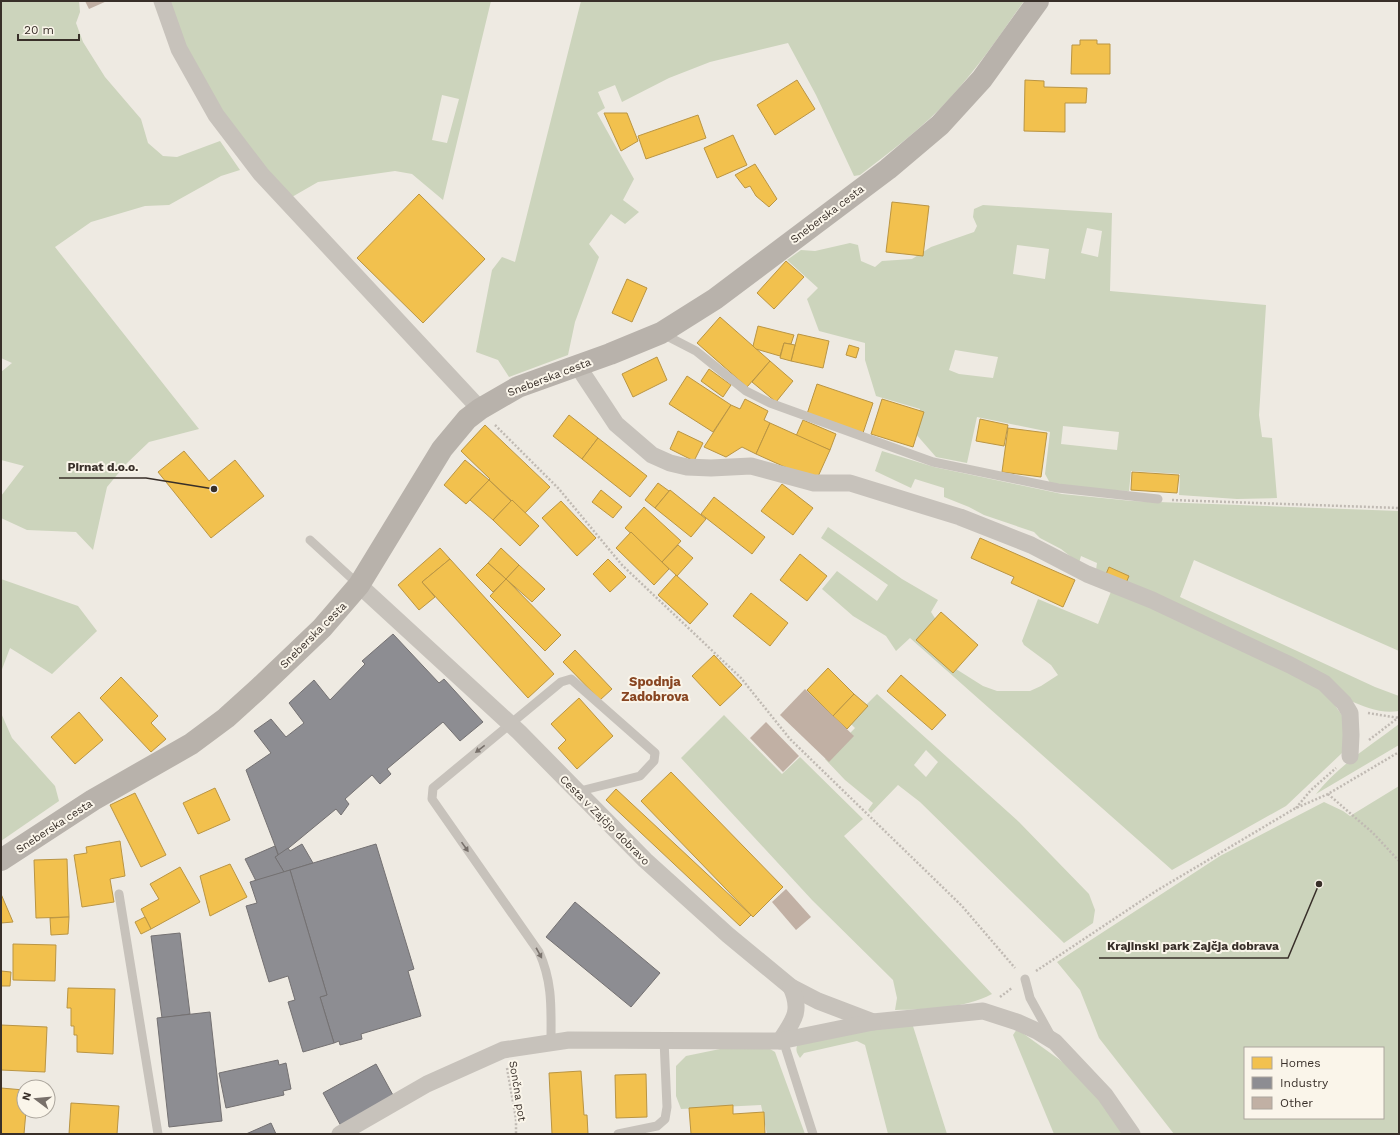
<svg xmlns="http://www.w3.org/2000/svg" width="1400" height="1135" viewBox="0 0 1400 1135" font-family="'Work Sans',sans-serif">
<rect width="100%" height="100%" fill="#eeeae2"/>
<g fill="#ccd4bc" fill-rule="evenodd">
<polygon points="1,1 79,1 80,12 76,23 83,42 105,77 141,119 148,143 163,156 177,157 220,141 240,170 221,176 169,205 145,206 91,222 55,247 199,429 149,442 126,464 107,487 93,550 76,532 27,530 1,518 1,496 24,466 1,460 1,372 12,363 1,358"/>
<path d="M157,1H491L443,200L412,174L395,171L318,182L285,201L264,180ZM442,95L459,99L447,143L432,140Z"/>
<path d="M581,1H1024C1001,34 978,68 950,98C924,127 891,151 860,175L854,176L816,95L788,43L710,62L669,78L622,102L615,85L598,92L605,108L597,113L634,179L623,200L639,212L625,224L611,214L589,244L599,257L575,322L568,355L509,377L498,360L476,352L492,270L502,257L515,262Z"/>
<path d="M983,205L1112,213L1110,291L1266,305L1259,415L1262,437L1272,438L1277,498L1237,499L1179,495L1180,474L1131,471L1129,491L1099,490L1050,483L1045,474L1050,432L977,417L967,463L936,457L915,433L920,409L876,396L865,360V343L819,331L807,299L818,288L787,260L801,250L815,251L850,243L858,245L861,261L875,267L882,261L912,259L931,247L974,232L977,226L973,217L974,209ZM1087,228L1102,231L1098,257L1081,253ZM1017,245L1049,249L1045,279L1013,274ZM955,350L998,357L993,378L959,374L949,370ZM1063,426L1119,432L1117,450L1061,444Z"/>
<path d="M882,451L934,467L1062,494L1132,501L1399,511V651L1194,560L1180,597L1375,687L1399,696V711C1381,714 1364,707 1349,700L1096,570L1097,563L1081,556L1079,563L1061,549L1040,538L1034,532L984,515L969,507L944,497V488L915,479L911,488L875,471Z"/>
<polygon points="828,527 902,579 938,600 931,612 940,626 956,669 983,686 997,691 1030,691 1041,686 1058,675 1051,665 1024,645 1022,641 1038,599 1098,624 1112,589 1322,687 1346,721 1342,753 1286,806 1172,870 910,638 896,651 886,636 853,616 822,589 837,571 877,601 888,585 821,538"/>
<polygon points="1,579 78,606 97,631 52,674 10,648 1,672"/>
<path d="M877,694L1019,822L1089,894L1095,910L1093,923L1064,943L920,802L898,785L871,813L868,810L873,803L845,780L825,759L855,728L849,722ZM926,750L938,762L926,777L914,765Z"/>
<polygon points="1,713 12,738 55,786 59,801 1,841"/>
<path d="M724,715L782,774L800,757L863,819L844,836L992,994C963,1009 927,1009 895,1010L897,998L893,980L812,900L681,758Z"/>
<path d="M1399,724V745L1316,794C1338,766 1371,745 1399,724Z"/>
<path d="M1399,786V1134H1174L1099,1038L1080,990L1057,962L1220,856L1324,802L1343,811L1350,816ZM1245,1048H1383V1118H1245Z"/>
<path d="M912,1023L947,1134H888L865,1045L857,1041L804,1053L800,1058C796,1052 795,1048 799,1042Z"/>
<polygon points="1017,1029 1078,1073 1101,1100 1123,1134 1054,1134 1013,1035"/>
<polygon points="720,1049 770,1049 775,1052 805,1134 767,1134 761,1105 681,1109 676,1096 676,1066 686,1056"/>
</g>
<g fill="#f2c14e" stroke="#ba9543">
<polygon points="1080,40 1097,40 1097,44 1110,44 1110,74 1071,74 1072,45 1080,45"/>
<polygon points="797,80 815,109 775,135 757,105"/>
<polygon points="1025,80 1044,81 1044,87 1087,88 1086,103 1065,103 1065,132 1024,131"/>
<polygon points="604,113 627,113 638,141 621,151"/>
<polygon points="698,115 706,138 646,159 638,136"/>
<polygon points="733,135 747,165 717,178 704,148"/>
<polygon points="755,164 777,199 769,207 756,196 750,186 745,188 735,175"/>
<polygon points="419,194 485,259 423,323 357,258"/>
<polygon points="892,202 929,206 923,256 886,252"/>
<polygon points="786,261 804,277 774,309 757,293"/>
<polygon points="627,279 647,288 632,322 612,313"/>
<polygon points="720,317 770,361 747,387 697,343"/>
<polygon points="758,326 794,335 791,344 784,343 780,356 756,349 753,346"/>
<polygon points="798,334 829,341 823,368 791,361"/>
<polygon points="784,343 795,345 791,361 780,358"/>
<polygon points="849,345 859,348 856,358 846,355"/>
<polygon points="657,357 667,380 633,397 622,374"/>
<polygon points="770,361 793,381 776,402 752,382"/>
<polygon points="709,369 731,385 723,397 701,381"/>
<polygon points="687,376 731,405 713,432 669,404"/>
<polygon points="817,384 873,403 863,433 807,414"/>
<polygon points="745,399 768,411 764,420 770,423 756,454 742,447 726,457 704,447 731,405 740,409"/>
<polygon points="882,399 924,412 913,447 871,434"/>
<polygon points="569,415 598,438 582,459 553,436"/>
<polygon points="980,419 1008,425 1004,446 976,441"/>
<polygon points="803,420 836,434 830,450 796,436"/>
<polygon points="770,423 830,450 816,481 756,454"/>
<polygon points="485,425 550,487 525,513 489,480 490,479 461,451"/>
<polygon points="1008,428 1047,433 1041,477 1002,472"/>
<polygon points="678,431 703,443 694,461 670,449"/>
<polygon points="598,438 647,476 630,497 582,459"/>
<polygon points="184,451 209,481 235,460 264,496 211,538 158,472"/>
<polygon points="465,460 489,480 466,504 444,485"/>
<polygon points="1132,472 1179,475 1177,493 1131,490"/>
<polygon points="489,480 511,501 493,520 470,500"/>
<polygon points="658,483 669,491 655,508 645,500"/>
<polygon points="782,484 813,508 793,535 761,511"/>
<polygon points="601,490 622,507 613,518 592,502"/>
<polygon points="670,490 706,519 691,537 655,508"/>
<polygon points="714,497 765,537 752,554 701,514"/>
<polygon points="512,500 539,526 520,546 493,520"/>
<polygon points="561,501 596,538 577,556 542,518"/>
<polygon points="644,507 681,541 662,562 625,528"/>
<polygon points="631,532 669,569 654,585 616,548"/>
<polygon points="980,538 1075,580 1063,607 1011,583 1014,577 971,558"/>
<polygon points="678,545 693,558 677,576 662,562"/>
<polygon points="440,548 450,559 422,582 435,597 419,610 398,585"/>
<polygon points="501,548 519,565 506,579 488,563"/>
<polygon points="800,554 827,576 807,601 780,580"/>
<polygon points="450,559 554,674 528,698 422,582"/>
<polygon points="608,559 626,577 610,592 593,574"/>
<polygon points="488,563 506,579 493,592 476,575"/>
<polygon points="519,565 545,589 532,602 506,579"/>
<polygon points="1109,567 1129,576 1126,583 1106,574"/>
<polygon points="676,575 708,604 690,624 658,595"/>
<polygon points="506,579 561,635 545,651 490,596"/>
<polygon points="751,593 788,623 770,646 733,616"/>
<polygon points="941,612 978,645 953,673 916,640"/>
<polygon points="575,650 612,689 600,700 563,662"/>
<polygon points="714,655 742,685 720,706 692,676"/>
<polygon points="828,668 854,694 833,716 807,690"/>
<polygon points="901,675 946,715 932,730 887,691"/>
<polygon points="121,677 158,716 151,723 166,739 151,752 100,698"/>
<polygon points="854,694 868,706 847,729 833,716"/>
<polygon points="579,698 613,736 577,769 558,748 566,740 551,724"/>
<polygon points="79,712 103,740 75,764 51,737"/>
<polygon points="671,772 783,887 753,917 641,801"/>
<polygon points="215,788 230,820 198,834 183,803"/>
<polygon points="616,789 751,915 740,926 606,800"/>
<polygon points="135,793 166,855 141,867 110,805"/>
<polygon points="120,841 125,876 110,879 114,902 82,907 74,855 87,853 86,847"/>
<polygon points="67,859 69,917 36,918 34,860"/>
<polygon points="230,864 247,897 210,916 200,876"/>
<polygon points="180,867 200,902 151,929 141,909 159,899 150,884"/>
<polygon points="1,894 13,922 1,923"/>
<polygon points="69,917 68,934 51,935 50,918"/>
<polygon points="145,917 151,929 141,934 135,922"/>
<polygon points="13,944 56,945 55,981 13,980"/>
<polygon points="1,971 11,972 10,986 1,986"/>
<polygon points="68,988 115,989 113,1054 77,1052 77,1035 74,1035 74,1026 71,1026 71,1008 67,1008"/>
<polygon points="1,1025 47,1027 45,1072 1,1070"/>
<polygon points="581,1071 584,1115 587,1115 588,1134 552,1134 549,1073"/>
<polygon points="646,1074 647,1117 616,1118 615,1075"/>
<polygon points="1,1088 24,1090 24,1111 26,1111 24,1134 1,1134"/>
<polygon points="71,1103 119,1106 117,1134 69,1134"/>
<polygon points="733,1105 733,1114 764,1112 765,1134 691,1134 689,1108"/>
</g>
<g fill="#8d8d92" stroke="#747172">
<polygon points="393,634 439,683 444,679 483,722 460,741 443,722 387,769 391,774 380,784 372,775 345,799 349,804 341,815 336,809 279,856 246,770 271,753 254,731 271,719 286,737 304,723 289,703 314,680 330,700 365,664 362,661"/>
<polygon points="302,844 313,863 284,872 275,857 288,848 290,851"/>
<polygon points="376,844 414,969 408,971 421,1016 361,1034 362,1039 340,1045 339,1041 334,1043 320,997 327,995 290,870"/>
<polygon points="275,846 278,855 275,857 284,872 256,881 245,859"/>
<polygon points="290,870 327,995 320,997 334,1043 303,1052 288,1002 295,1000 288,976 269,982 246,906 257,903 250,882"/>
<polygon points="575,902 660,973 631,1007 546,937"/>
<polygon points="180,933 190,1014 162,1018 151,936"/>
<polygon points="210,1012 222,1121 169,1127 157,1018"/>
<polygon points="278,1060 279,1065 286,1063 291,1089 283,1091 284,1095 226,1108 219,1073"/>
<polygon points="376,1064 394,1097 341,1126 323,1093"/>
<polygon points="271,1123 276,1134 246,1134"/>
</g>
<g fill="#c1b0a4">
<polygon points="85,1 107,1 89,9"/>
<polygon points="805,689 854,736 829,762 780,715"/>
<polygon points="766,722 799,756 783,772 750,738"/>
<polygon points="786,889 811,917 796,930 772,902"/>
</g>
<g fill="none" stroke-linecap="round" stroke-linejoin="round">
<g stroke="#c0bab3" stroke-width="2.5" stroke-dasharray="2 2" stroke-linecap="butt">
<polyline points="495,425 559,489 622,565 741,678 790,739 962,906 1015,968"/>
<polyline points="1172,500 1399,508"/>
<polyline points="1368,713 1399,718"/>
<polyline points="1369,740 1399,717"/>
<polyline points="1328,794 1373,833 1399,861"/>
<polyline points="1296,808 1311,790 1336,768"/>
<polyline points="1036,971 1156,891 1294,809 1328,794 1399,752"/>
<polyline points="1000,997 1012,988"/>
<polyline points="507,1068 516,1119 516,1134"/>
</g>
<g stroke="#c7c2bb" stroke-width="9">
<polyline points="663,334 696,351 746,391 770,403 933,462 1058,488 1158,499"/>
<polyline points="310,540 359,585"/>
<polyline points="119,894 158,1134"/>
<polyline points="1025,979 1030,998 1051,1036"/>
<polyline points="783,1040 813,1134"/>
<path d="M551,1043C551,1009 553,983 539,952L432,799L433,788L561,682L571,679L655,753L654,761L640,776L576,792"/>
<polyline points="618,1134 657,1126 665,1119 667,1107 664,1040"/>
</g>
<g stroke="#c7c2bb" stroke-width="17">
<polyline points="162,1 179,49 216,115 261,174 480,409"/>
<polyline points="577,365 616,424 652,455 670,463 687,467 711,468 751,466 814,483 850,483 960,517 1031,545 1087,574 1152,600 1290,665 1324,683 1344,703 1350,713 1351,735 1350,756"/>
<polyline points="359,585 519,732 645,860 728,935 791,987 818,1001 873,1022 983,1011 1017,1022 1037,1031 1055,1042 1105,1095 1132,1134"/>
<path d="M780,1041C794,1020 802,1011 791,987"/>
<polyline points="340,1134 427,1084 503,1050 569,1040 780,1041 873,1022"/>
</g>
<polyline stroke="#b8b2ab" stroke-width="22" points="1,860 93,800 191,744 226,718 257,690 322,628 359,585 442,449 467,419 480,409 518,387 610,354 661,333 715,299 888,169 940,125 982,79 1038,1"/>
</g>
<defs><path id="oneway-solid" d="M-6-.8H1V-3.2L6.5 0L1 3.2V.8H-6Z"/></defs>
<g fill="#78716b">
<use href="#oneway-solid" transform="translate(480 749) rotate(142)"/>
<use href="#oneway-solid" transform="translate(465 847) rotate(55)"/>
<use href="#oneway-solid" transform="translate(539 953) rotate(61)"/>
</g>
<g text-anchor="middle" stroke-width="4" stroke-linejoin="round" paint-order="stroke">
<g font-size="11" fill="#382f29" stroke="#faf5ea">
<text transform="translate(827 214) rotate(-37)" y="4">Sneberska cesta</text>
<text transform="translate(549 377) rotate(-21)" y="4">Sneberska cesta</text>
<text transform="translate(313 635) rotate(-45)" y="4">Sneberska cesta</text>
<text transform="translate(605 820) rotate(45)" y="4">Cesta v Zajčjo dobravo</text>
<text transform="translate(54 826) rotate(-33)" y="4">Sneberska cesta</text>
<text transform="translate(518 1091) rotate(81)" y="4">Sončna pot</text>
</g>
<g font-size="13" font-weight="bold" fill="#884521" stroke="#faf5ea">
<text x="655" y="686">Spodnja<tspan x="655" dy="15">Zadobrova</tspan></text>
</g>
</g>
<path fill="none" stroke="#382f29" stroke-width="1.5" d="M214 489L146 478H59M1319 884L1288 958H1099"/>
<g fill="#382f29" stroke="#faf5ea" stroke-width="1.5">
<circle cx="214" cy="489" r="4"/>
<circle cx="1319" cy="884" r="4"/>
</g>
<g font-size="12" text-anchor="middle" font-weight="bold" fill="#382f29" stroke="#faf5ea" stroke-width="4" stroke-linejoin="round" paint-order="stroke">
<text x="103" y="471">Pirnat d.o.o.</text>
<text x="1193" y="950">Krajinski park Zajčja dobrava</text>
</g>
<rect width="1400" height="1135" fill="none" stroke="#382f29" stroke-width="4"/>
<rect x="1244" y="1047" width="140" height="72" fill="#faf5ea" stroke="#aca69d"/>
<rect x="1252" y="1057" width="20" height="12" fill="#f2c14e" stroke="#aca69d"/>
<text x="1280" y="1067" font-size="12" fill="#382f29">Homes</text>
<rect x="1252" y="1077" width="20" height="12" fill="#8d8d92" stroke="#aca69d"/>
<text x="1280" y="1087" font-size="12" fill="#382f29">Industry</text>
<rect x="1252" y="1097" width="20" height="12" fill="#c1b0a4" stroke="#aca69d"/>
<text x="1280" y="1107" font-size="12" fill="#382f29">Other</text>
<g transform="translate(36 1099) rotate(286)"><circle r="19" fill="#faf5ea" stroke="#aca69d"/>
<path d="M0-3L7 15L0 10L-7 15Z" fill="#78706a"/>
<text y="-6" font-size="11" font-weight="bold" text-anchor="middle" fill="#382f29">N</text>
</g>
<path d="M18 34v6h61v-6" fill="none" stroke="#382f29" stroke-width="2"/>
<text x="24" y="34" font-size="12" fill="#382f29" stroke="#faf5ea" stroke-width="3" paint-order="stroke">20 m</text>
</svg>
